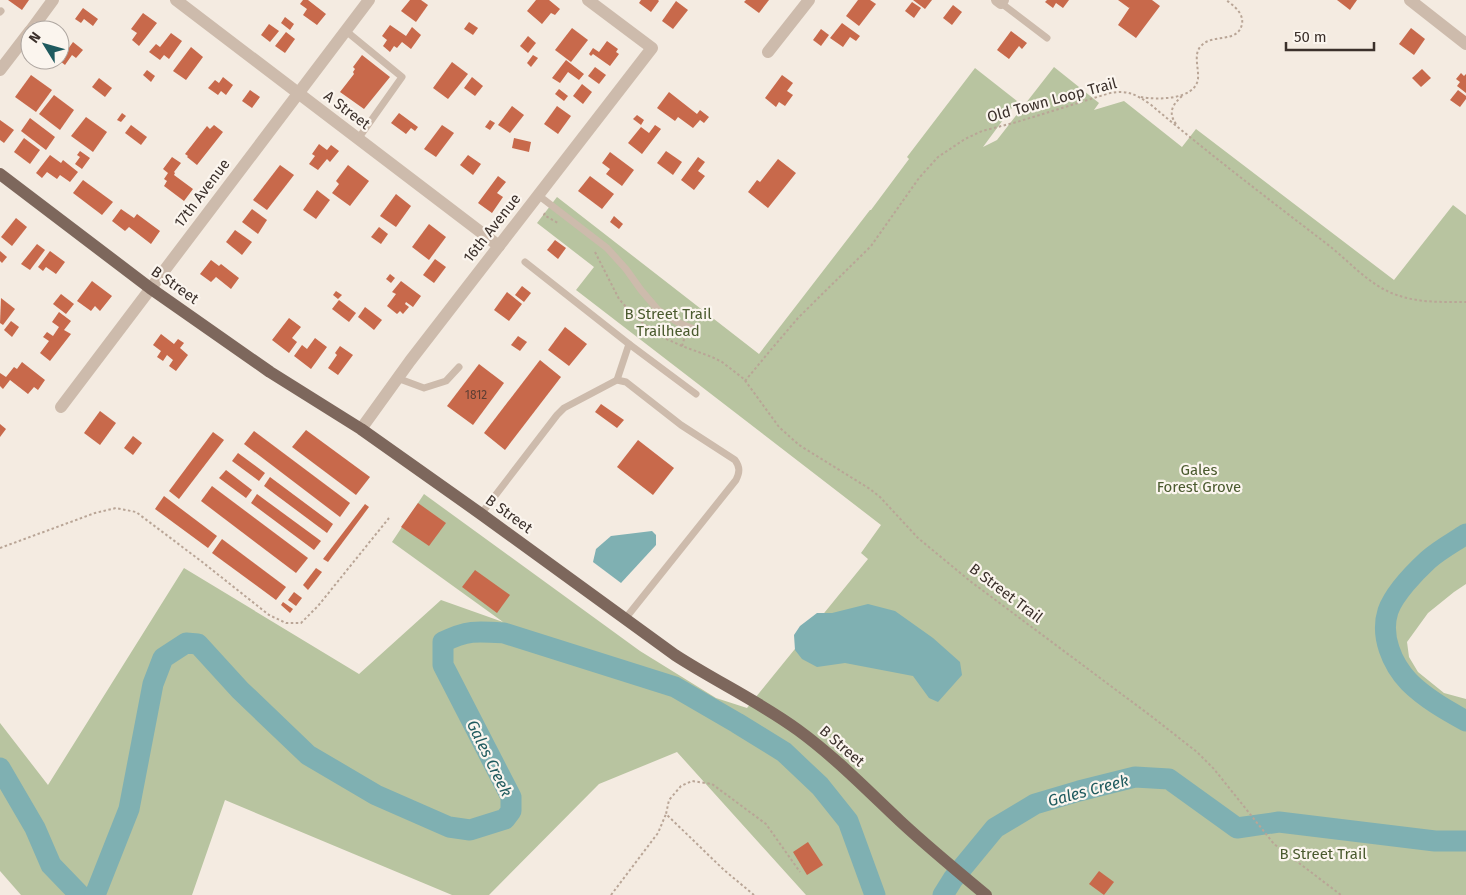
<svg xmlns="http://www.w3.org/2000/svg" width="1466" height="895" viewBox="0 0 1466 895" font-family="'Fira Sans',sans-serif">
<rect width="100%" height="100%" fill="#f4ebe1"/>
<polygon fill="#b8c4a0" points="1054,67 1099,103 1094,110 1124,101 1182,147 1196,129 1394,280 1453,205 1466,215 1466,584 1454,592 1428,613 1407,642 1409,657 1418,672 1444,693 1466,699 1466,895 806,895 677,752 599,784 489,895 452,895 225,800 192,895 21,895 0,871 0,723 48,785 184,568 359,674 441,600 503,622 392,542 424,494 640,651 716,698 747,708 868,559 861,553 881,525 576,290 594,267 537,223 557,197 759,354 870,210 871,210 909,159 907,157 975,68 1017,101 983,147 997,140"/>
<g fill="#7fb0b2">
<polygon points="652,531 656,535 656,545 621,583 593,562 596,549 611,536"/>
<polygon points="868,604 895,611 933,638 960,662 962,675 938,702 929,698 913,676 845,663 817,667 802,659 795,650 794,635 800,626 817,613 832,613"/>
</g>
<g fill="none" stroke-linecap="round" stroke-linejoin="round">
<g stroke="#7fb0b2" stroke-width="21">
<path d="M1466,534C1454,542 1439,550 1428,560C1415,572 1394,594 1388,611C1380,636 1392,664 1409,682C1425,698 1446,710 1466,721"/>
<polyline points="0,768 35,828 51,865 80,895"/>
<path d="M95,895L129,809L153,684L163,658L186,643L198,644L240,690L308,755L376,795L449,827L470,830L505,819L511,811V797L443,665V642C467,630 477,631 504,633L675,687L737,723L784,752L820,786L848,821L875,895"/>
<polyline points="943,895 953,879 995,828 1035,804 1079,791 1135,777 1169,779 1237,828 1279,822 1435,841 1466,841"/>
</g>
</g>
<g fill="#c8694b">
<polygon points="8,0 29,0 22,10"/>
<polygon points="303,0 308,0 326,14 317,25 303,15 307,9 300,4"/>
<polygon points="410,0 421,0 428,5 416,22 401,11"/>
<polygon points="536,0 549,0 560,9 555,15 551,13 542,24 527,11"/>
<polygon points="641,0 658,0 659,1 651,12 639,3"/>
<polygon points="746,0 769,0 759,13 744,2"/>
<polygon points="858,0 870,0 876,4 859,26 846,16"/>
<polygon points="913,0 932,0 925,9"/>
<polygon points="1047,0 1069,0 1063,8 1056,3 1053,8 1045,2"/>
<polygon points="1118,0 1152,0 1160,6 1136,38 1118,25 1130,7 1129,8"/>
<polygon points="1337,0 1357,0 1350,10"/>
<polygon points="676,1 688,10 673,29 662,21"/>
<polygon points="912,2 921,8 914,18 905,11"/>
<polygon points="953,5 962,12 952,25 943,18"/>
<polygon points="83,8 98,19 93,26 84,19 81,23 75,19"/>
<polygon points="143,13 157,23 139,46 132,40 137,33 131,29"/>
<polygon points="285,17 294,24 290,30 281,23"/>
<polygon points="469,22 478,28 473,35 464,29"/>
<polygon points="842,23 860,36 856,41 850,37 843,47 830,38"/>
<polygon points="269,24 279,31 270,42 261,35"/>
<polygon points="390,25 406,36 412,27 421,35 411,49 402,42 397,48 394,46 390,52 383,46 387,40 382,36"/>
<polygon points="572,28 588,40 571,62 555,50"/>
<polygon points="1411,28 1425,39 1414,55 1399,44"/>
<polygon points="821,29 829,35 821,46 813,40"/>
<polygon points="1011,31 1027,43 1022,49 1019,46 1009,59 997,50"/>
<polygon points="286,32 295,39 285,53 275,46"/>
<polygon points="171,33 182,41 169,59 164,55 160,60 149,52 156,44 160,47"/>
<polygon points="528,36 536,43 528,53 520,46"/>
<polygon points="607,41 618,49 616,52 619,54 610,66 593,54 591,56 589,54 593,48 599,52"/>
<polygon points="73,42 83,50 76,58 72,55 65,65 60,61 60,43 68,49"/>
<polygon points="191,47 203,57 186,80 173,71"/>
<polygon points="362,55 390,77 364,109 340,92 354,74 353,72 355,69 353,67"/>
<polygon points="533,55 538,58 531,67 527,63"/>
<polygon points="566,60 584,74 579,80 568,72 560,83 552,78"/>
<polygon points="452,62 468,74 448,99 433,88"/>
<polygon points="595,67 606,75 599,84 588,76"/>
<polygon points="1422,69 1431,78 1421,87 1412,78"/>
<polygon points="147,70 155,76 151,82 143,75"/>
<polygon points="1461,73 1464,76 1466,74 1466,93 1457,86 1460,82 1456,79"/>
<polygon points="31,75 52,90 36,112 15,97"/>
<polygon points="782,75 793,83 787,91 793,95 785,106 779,102 776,107 765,98"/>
<polygon points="223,77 233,85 226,95 221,91 218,95 208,88 215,80 219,83"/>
<polygon points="472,77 483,86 475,96 464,88"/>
<polygon points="99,78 112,88 105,97 92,87"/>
<polygon points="582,84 592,92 583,104 573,96"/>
<polygon points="559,89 568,96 564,101 555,94"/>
<polygon points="250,90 260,97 252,108 242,101"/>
<polygon points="1458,90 1466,96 1466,99 1460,107 1450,100"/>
<polygon points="669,92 697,114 700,110 709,117 704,123 700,120 693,128 678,117 675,121 657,108"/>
<polygon points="54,95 74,110 60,130 39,114"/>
<polygon points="512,106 524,115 510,133 498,125"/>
<polygon points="557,106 571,116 558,134 544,124"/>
<polygon points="122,113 126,116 121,122 117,120"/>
<polygon points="399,113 418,127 415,131 411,128 406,134 391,123"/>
<polygon points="637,115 644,120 641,125 633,119"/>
<polygon points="86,117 107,132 93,152 71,136"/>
<polygon points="30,118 55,137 46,150 21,131"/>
<polygon points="0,120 14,130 4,143 0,140"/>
<polygon points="490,120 495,123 490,130 485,127"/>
<polygon points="131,125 147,137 141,145 125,133"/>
<polygon points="214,125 223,132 197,165 187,157 188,156 185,154 207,126 210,129"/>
<polygon points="442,125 454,133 436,157 424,149"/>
<polygon points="655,125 661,129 642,154 628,143 641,127 649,133"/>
<polygon points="24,138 40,150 30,164 14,152"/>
<polygon points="514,138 531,142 529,152 512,148"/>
<polygon points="319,144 327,150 331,145 339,151 330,162 327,159 318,170 309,164 315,156 312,154"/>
<polygon points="80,151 90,158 82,169 75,164 80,157 77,155"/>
<polygon points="666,151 682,162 673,175 657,163"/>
<polygon points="610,152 634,170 622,186 606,174 610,169 602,163"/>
<polygon points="50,155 61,163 63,160 78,172 70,182 60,175 57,179 47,172 42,178 36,173"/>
<polygon points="468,155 481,164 473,175 460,165"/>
<polygon points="172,157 181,163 174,172 175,173 174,175 193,189 184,201 164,186 167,181 164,179 168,173 163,169"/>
<polygon points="698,157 705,162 698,171 705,176 694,190 681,180"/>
<polygon points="778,159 796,173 768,208 748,192 757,180 760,182"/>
<polygon points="280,165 294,175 267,210 253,200"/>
<polygon points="348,165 369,181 350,206 332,193 339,184 336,181"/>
<polygon points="498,176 506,182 497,193 503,197 492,213 478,203"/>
<polygon points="590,176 614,194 602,209 578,191"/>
<polygon points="83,180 113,202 102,215 73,193"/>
<polygon points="317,190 330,200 316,219 303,210"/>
<polygon points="396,194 411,206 396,227 380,216"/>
<polygon points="121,209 134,218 137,214 160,231 151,244 129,227 125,231 112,221"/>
<polygon points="252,209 267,220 258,234 242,222"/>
<polygon points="614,216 623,224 619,229 610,222"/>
<polygon points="16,218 27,227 12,246 1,237"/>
<polygon points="429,224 446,237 429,260 412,247"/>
<polygon points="379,227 388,234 381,244 371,237"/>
<polygon points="235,230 252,242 242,255 226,242"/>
<polygon points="555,240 566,248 558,259 547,250"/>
<polygon points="37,244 45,250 30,270 21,264"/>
<polygon points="0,251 7,257 2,263 0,261"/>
<polygon points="50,251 65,262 56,274 46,267 43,271 38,267"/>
<polygon points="435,259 446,267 434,283 423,275"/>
<polygon points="211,260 219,266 221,264 239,278 231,289 216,277 211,282 200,274"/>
<polygon points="390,274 395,278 391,283 386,279"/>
<polygon points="92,281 112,296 100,311 95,306 91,311 77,301"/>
<polygon points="401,281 421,296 413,307 406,302 405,304 409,307 403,314 400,311 397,314 387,306 396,294 392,292"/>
<polygon points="522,286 531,293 524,302 515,295"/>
<polygon points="336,291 342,295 338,299 333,295"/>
<polygon points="507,292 522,304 509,321 494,310"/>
<polygon points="61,294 74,304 66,314 53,304"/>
<polygon points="1,298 15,309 3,325 0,323"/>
<polygon points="339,300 356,313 349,322 332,309"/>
<polygon points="365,307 382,320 374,330 358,317"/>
<polygon points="59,312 71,321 64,330 71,334 50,361 40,353 49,341 43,337 47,332 53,336 59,327 52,322"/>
<polygon points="289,318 301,327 292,338 297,342 289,353 272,340"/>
<polygon points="11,321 19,327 12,337 4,330"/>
<polygon points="565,327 587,344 569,366 548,350"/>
<polygon points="161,334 174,344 178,339 184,343 180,348 188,355 176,371 169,366 173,360 167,355 163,361 157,357 161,351 153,345"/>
<polygon points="518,336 527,342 520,351 511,345"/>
<polygon points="315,338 327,347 311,369 294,356 302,345 307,349"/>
<polygon points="340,346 353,355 338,375 328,368 337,355 335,353"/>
<polygon points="540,360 561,377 505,450 484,433"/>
<polygon points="22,362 45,380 38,390 34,387 28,394 10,380 3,389 0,386 0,373 6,377 14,367 17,369"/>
<polygon points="479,364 504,383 473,425 447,406"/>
<polygon points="601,404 624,420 617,428 595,412"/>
<polygon points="100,411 116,423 100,445 84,433"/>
<polygon points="0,424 6,429 0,437"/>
<polygon points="306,430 370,477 356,495 292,447"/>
<polygon points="254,431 350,503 340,517 244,444"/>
<polygon points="213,432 224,440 179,499 169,491"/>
<polygon points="133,436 142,443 133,455 124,448"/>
<polygon points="638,440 674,468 653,495 617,467"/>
<polygon points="238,453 265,473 259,481 232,461"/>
<polygon points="226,470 252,490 246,498 219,478"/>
<polygon points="270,477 333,524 327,533 264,486"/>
<polygon points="212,486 308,558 296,573 201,501"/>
<polygon points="257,494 321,541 314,550 251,503"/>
<polygon points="164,496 217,536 208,548 155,509"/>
<polygon points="418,503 446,523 429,546 401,527"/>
<polygon points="365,504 369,507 328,562 323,559"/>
<polygon points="222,539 286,587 276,600 212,553"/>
<polygon points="316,568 322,572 308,590 303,585"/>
<polygon points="475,570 510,595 497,613 462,587"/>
<polygon points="294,592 302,598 296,606 288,600"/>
<polygon points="283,602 293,609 290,613 281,605"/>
<polygon points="808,842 823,865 807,875 793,852"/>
<polygon points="1099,871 1114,882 1104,895 1089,884"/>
</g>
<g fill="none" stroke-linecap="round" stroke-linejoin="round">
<g stroke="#b9a596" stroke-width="2" stroke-dasharray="2.5 2.5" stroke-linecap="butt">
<path d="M1141,97C1157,100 1195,100 1198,79C1199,68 1193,54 1201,46C1212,33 1238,44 1242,24C1244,13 1233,5 1226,0"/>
<path d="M1176,124C1168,113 1172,105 1182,96"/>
<polyline points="545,213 544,215 558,223"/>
<polyline points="595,252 619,299 635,317 658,335 682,346 712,357 722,362 744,379 779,427 799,445 870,489 880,497 918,538 970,581 1151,716 1197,752 1214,769 1274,844 1341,895"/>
<polyline points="682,346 685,336"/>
<path d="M745,381L769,352L798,318L871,246L919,178L938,157L965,139L982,131L1017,122L1110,93C1128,90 1135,94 1150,104C1208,153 1267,198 1327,244C1349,261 1368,284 1394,294C1417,303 1442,302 1466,302"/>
<polyline points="0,548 95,513 116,508 136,512 201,561 269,615 286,623 301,623 318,606 389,518"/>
<polyline points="611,895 658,833 666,814"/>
<polyline points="754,895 724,870 666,814 669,800 681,786 692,781 712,784 766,824 800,872"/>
</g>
<g stroke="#cdbbac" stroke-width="7">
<polyline points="1001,3 1047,38"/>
<polyline points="0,12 1,11"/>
<polyline points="346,31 402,77 358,139"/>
<polyline points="538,195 607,248 626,269 641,290 658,310 679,323 696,330"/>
<polyline points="525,262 629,344 696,394"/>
<polyline points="397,378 424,388 446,381 459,367"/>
<polyline points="617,380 629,344"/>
<path d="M481,514L557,415L564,408L617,380L626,382L681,425L735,460C740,467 740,472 736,480L625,619"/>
</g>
<g stroke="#cdbbac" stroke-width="12">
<polyline points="176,0 499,246"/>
<polyline points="997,0 1001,3 1003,0"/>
<polyline points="1410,0 1466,44"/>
<polyline points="31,30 53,0"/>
<polyline points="768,52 809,0"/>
<polyline points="0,70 30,31"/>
<polyline points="61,407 369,0"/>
<polyline points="361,429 410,361 652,48 588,0"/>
</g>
<path stroke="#7d675c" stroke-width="12" d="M0,174L150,288L270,372L361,429L481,514L675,655C715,681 760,702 798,730C835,757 867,790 900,821C928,847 957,871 986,895"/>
</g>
<g text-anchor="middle" stroke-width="4.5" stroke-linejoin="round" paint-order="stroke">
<g font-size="12" fill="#5e3e33">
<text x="476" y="399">1812</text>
</g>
<g font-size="15" fill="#3b302b" stroke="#fbf5ee">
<text transform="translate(1052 100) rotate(-15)" y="5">Old Town Loop Trail</text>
<text transform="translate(347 110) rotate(37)" y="5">A Street</text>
<text transform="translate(202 193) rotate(-53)" y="5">17th Avenue</text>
<text transform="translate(492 228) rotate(-52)" y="5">16th Avenue</text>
<text transform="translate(175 285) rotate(35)" y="5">B Street</text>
<text transform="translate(509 514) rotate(36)" y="5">B Street</text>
<text transform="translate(1006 593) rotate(37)" y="5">B Street Trail</text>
<text transform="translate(842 746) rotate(41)" y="5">B Street</text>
</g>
<g font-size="15" fill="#4a5a2e" stroke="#fbf5ee">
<text x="668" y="319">B Street Trail<tspan x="668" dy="17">Trailhead</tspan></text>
<text x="1199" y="475">Gales<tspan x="1199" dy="17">Forest Grove</tspan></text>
<text x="1323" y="859">B Street Trail</text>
</g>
<g font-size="16" font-style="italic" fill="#1f5a5e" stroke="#fbf5ee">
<text transform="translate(490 758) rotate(64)" y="6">Gales Creek</text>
<text transform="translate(1088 790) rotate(-15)" y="6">Gales Creek</text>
</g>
</g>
<g transform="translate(45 45) rotate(307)"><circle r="24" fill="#fbf5ee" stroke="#aea6a0"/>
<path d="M0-4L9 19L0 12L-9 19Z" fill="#1f5a5e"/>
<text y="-8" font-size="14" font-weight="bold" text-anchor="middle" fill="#3b302b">N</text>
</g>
<path d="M1286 42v8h88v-8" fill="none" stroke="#3b302b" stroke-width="2.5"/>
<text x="1294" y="42" font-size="15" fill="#3b302b" stroke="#fbf5ee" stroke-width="4" paint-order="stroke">50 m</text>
</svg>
